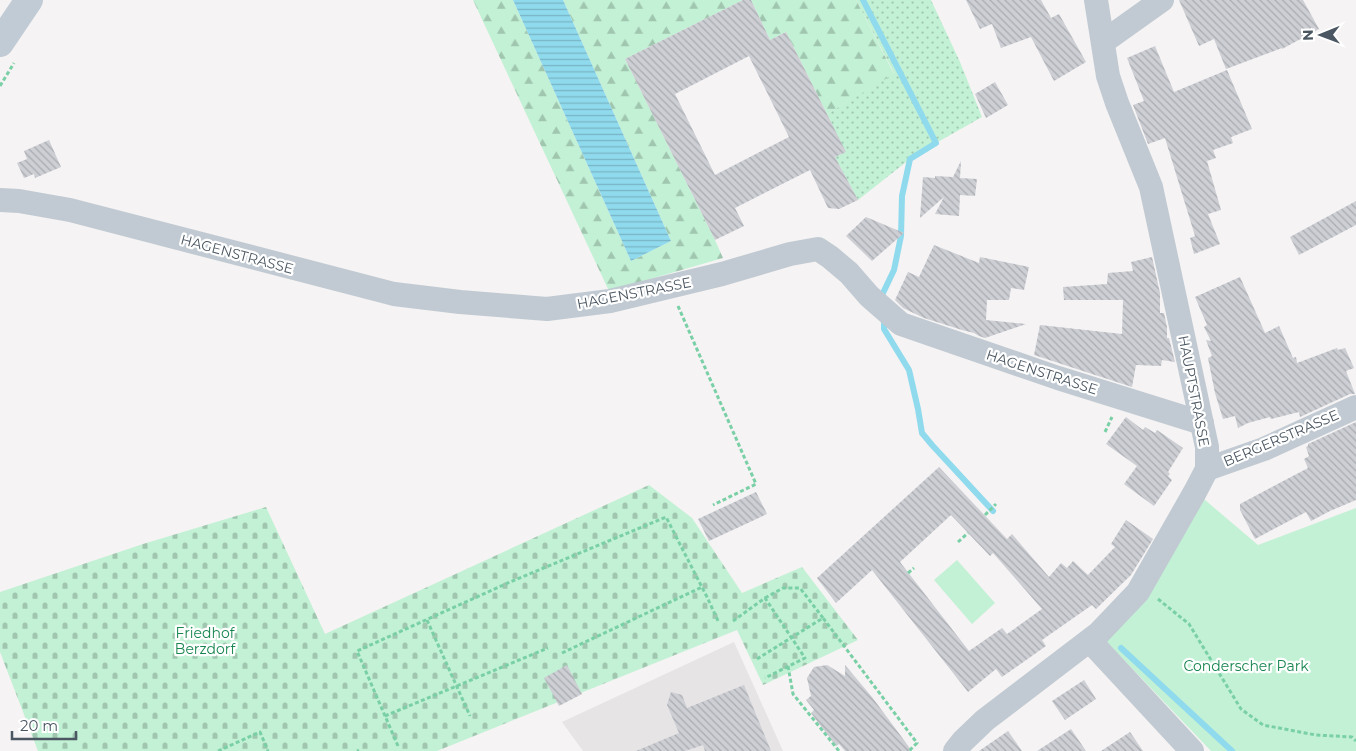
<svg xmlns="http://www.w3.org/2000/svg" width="1356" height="751" viewBox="0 0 1356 751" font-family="Montserrat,sans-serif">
<defs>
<pattern id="grass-dots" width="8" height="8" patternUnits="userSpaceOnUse" patternTransform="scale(1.25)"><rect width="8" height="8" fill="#c3f1d5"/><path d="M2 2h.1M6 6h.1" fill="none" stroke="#a0c6b0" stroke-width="1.8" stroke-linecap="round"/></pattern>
<pattern id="forest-firs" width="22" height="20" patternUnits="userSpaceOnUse" patternTransform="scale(1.25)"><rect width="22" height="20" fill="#c3f1d5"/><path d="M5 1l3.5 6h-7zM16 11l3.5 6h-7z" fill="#a0c6b0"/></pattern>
<pattern id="cemetery-stones" width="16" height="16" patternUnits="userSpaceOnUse" patternTransform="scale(1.25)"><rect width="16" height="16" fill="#c3f1d5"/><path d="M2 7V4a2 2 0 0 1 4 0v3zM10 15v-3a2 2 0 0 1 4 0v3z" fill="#a0c6b0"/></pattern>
<pattern id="water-rules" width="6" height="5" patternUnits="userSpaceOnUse" patternTransform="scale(1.25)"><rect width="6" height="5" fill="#90daee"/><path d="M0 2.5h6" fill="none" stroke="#78b4c4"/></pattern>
<pattern id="building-back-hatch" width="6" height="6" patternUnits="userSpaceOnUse" patternTransform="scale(1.25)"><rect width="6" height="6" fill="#cdcfd5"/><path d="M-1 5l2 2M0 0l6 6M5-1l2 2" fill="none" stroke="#a8abb0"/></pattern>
</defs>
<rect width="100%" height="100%" fill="#f5f3f3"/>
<polygon fill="#e6e4e5" points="734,642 783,751 583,751 562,722"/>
<polygon fill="url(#grass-dots)" points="856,0 931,0 960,62 982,117 936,143 910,159 858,200 835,157 845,152 827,114 894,73"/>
<g fill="url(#forest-firs)">
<polygon points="473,0 513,0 631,261 671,241 563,0 743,0 625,59 715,240 723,258 609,291"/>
<polygon points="751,0 856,0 894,74 827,114 786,32 770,40"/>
</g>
<polygon fill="url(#cemetery-stones)" points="649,485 692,518 742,593 802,567 858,640 763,685 737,630 437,751 38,751 0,652 0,592 143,544 266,507 325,634"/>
<g fill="#c3f1d5">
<polygon points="1198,494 1258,545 1356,508 1356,751 1211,751 1101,636"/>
<polygon points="957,560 995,603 972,624 934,580"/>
</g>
<polygon fill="url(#water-rules)" points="513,0 563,0 671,241 631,261"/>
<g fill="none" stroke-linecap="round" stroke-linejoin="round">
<g stroke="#90daee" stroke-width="6">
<polyline points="863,0 936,143 910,159 902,196 901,236 894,270 882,295 883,300"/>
<polyline points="884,318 884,329 909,370 918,409 922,433 932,445 993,511"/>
<polyline points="1121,648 1232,751"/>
</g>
</g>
<g fill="url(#building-back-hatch)" fill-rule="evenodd">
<path d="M743,0H751L770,40L786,32L846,152L835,157L858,200L839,209L828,208L810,170L735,208L744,226L715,240L625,59ZM749,56L789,137L715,175L675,94Z"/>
<polygon points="966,0 1041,0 1051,18 1059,14 1086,62 1054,81 1031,37 1001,48 992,24 980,29"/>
<polygon points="1179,0 1303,0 1319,29 1282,49 1282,48 1226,69 1214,39 1199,46"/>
<polygon points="1155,46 1174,92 1227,70 1252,129 1231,137 1233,143 1213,150 1216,158 1207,161 1221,210 1208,214 1220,244 1194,254 1190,238 1195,236 1165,138 1148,144 1133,105 1144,101 1127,58"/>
<polygon points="995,82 1008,105 986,118 975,94"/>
<polygon points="49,140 61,167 35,178 34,174 24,178 17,163 27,159 24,151"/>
<polygon points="961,161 960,178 977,179 975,196 960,195 959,216 935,214 944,197 920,218 923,177 935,178 935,176 953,177"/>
<polygon points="1356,201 1356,225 1299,255 1290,237"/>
<polygon points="866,217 904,233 872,261 846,236"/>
<polygon points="934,245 979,263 980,257 1029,267 1024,290 1011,288 1009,300 987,300 986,320 1026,324 985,338 979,336 974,333 962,330 924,318 903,308 895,300 908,272 919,277"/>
<polygon points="1152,257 1160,293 1160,313 1164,313 1167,327 1167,338 1169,338 1175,362 1162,360 1161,366 1136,365 1132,387 1034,355 1040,325 1122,334 1123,300 1064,300 1063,287 1107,284 1108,273 1133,271 1131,262"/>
<polygon points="1240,277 1265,333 1279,326 1293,358 1296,357 1297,363 1337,348 1338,350 1345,348 1354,368 1346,371 1355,394 1350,394 1300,417 1299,412 1271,419 1270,417 1248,423 1238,428 1235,416 1223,419 1215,393 1208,358 1212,356 1206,340 1211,341 1204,327 1207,325 1195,297"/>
<polygon points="1126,417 1143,430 1145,427 1155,433 1157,430 1183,448 1168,472 1170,474 1168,476 1172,480 1154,506 1124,484 1137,466 1106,444"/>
<polygon points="1356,422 1356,500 1330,511 1311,521 1306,512 1255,539 1240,510 1240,504 1308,468 1304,459 1309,456 1306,447 1308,446 1308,444"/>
<path d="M939,467L1007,539L1012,534L1049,577L1061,563L1067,568L1073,561L1088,575L1115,547L1111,544L1126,520L1153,539L1131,575L1096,609L1092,605L1042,640L1046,646L1002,677L996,669L968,692L872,570L836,603L817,578ZM951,515L990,556L993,553L1042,609L1007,634L1002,628L969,651L900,562Z"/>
<polygon points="756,492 767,514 709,541 698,519"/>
<polygon points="567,665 582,694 559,706 544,678"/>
<polygon points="827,665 845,676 845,665 872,697 912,751 845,751 839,744 836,746 811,713 814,710 806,700 811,696 807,678 814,667"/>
<polygon points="1084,680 1096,699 1065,720 1052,701"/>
<polygon points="744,685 771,751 705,751 703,745 685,751 636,751 679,733 667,705 671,692 682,695 687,708"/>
<polygon points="1071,729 1086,751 1037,751"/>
<polygon points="1008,731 1022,751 979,751"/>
<polygon points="1130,732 1143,751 1101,751"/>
</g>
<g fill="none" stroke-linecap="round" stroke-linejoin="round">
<g stroke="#7ad0a6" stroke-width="3" stroke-dasharray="4 2.5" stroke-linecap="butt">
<polyline points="0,86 14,63"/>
<polyline points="678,306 756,484 713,505"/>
<polyline points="1105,432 1112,417"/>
<polyline points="985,515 996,504"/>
<polyline points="958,542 968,533"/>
<polyline points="908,573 914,568"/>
<polyline points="765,598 783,588 800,588 823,618"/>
<polyline points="1158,599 1189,624 1241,709 1263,725 1316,735 1352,737 1356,741"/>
<polyline points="427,620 470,716"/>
<polyline points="733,621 765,598 805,658 765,678"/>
<polyline points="562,653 702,587"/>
<polyline points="757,659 823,618 917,743 909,751"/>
<polyline points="788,666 793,694 839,751"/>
<polyline points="385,716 548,648"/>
<polyline points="398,746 357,651 510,582 666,517 707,597 719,623"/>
<polyline points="218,751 260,732 268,751"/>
<polyline points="357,751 359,750"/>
</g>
<g stroke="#c1cad2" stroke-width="24">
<polyline points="1103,42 1162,0"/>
<polyline points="0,200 19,201 70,210 394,294 460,302 547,309 610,301 722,274 790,254 818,249 830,257 849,273 869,296 901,324 1058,378 1202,423"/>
<polyline points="1207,469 1264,449 1356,407"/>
<polyline points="1090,641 1192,751"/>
<polyline points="955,751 963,741 985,720 1099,633 1138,592 1195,492 1207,469 1207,447 1151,187 1117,103 1108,76 1096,0"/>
</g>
<polyline stroke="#c1cbd6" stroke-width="28" points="0,43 29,0"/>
</g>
<g text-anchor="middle" stroke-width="4.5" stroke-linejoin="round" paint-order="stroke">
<g font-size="14" fill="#4a5661" stroke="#fff">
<text transform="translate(237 254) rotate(15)" y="5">HAGENSTRASSE</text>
<text transform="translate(634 293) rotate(-11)" y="5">HAGENSTRASSE</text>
<text transform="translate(1042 372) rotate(18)" y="5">HAGENSTRASSE</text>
<text transform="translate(1194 391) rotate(79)" y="5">HAUPTSTRASSE</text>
<text transform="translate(1281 438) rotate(-23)" y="5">BERGERSTRASSE</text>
</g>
<g font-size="14" fill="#17864f" stroke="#fff">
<text x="205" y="638">Friedhof<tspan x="205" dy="16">Berzdorf</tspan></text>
<text x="1246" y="671">Conderscher Park</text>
</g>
</g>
<g transform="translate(1321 35) rotate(269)" stroke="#ffffff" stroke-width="4" paint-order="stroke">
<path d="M0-4L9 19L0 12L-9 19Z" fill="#4a5661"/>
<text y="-8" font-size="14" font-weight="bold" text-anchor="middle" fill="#4a5661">N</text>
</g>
<path d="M12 731v8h64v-8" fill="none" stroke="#4a5661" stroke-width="2.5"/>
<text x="20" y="731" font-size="15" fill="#4a5661" stroke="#ffffff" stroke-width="4" paint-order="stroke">20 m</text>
</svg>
